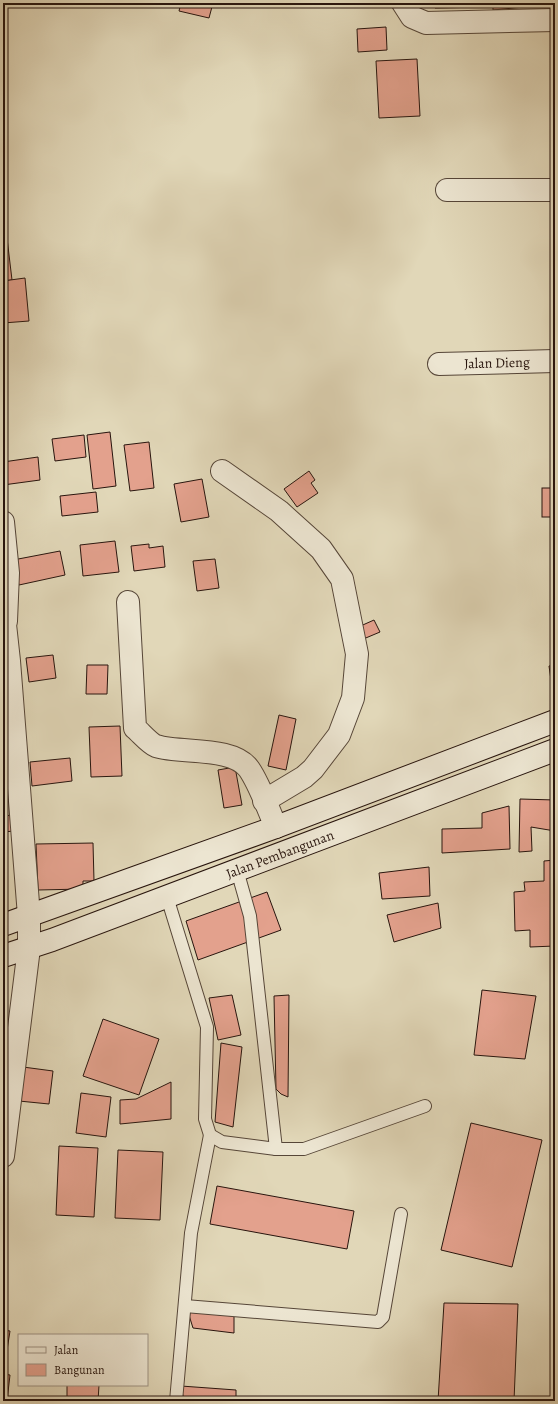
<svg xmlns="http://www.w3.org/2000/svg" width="558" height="1404" viewBox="0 0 558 1404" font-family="Alegreya,serif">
<rect width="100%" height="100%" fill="#e1d7b8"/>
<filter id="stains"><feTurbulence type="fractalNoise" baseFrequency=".005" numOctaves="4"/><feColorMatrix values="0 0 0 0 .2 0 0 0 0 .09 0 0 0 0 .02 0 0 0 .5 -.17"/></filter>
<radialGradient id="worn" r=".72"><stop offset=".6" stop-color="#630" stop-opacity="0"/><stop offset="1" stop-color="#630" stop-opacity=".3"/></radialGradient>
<g fill="#e3a18d" stroke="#28150e">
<polygon points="181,3 213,3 209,18 179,11"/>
<polygon points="435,3 486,3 486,7 435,8"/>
<polygon points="493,3 555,3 555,4 493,10"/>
<polygon points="386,27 387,50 358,52 357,29"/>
<polygon points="417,59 420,116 379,118 376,61"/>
<polygon points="3,238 7,238 12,280 3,281"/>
<polygon points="25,278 29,321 3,323 3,281"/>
<polygon points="110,432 116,486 93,489 87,435"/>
<polygon points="84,435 86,457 55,461 52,439"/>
<polygon points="149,442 154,488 130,491 124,445"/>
<polygon points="38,457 40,480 3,485 3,462"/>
<polygon points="309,471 315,480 311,483 318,493 297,507 284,489"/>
<polygon points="202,479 209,517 181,522 174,484"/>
<rect x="542" y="488" width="13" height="29"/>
<polygon points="96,492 98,512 62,516 60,496"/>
<polygon points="115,541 119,572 83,576 80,545"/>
<polygon points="149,544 149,548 163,546 165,567 134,571 131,546"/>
<polygon points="60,551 65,575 19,585 13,560"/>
<polygon points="215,559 219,588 197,591 193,561"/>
<polygon points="374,620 380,632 361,640 356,628"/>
<polygon points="53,655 56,678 29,682 26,658"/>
<polygon points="87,665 108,665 107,694 86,694"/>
<polygon points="555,665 555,686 552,687 549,666"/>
<polygon points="279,715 296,719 286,770 268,766"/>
<polygon points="120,726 122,776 91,777 89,727"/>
<polygon points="70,758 72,781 32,786 30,762"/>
<polygon points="235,767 242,805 224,808 218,770"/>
<polygon points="520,799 555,800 555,831 531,827 532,851 519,852"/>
<polygon points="509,806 510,849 442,853 442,829 482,828 482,813"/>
<polygon points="3,810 3,816 13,815 14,831 3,832"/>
<polygon points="93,843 94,881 83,881 83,889 38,890 36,844"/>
<polygon points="555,860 555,946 530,947 530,930 515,931 514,892 525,891 524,882 544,881 544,861"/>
<polygon points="429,867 430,896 382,899 379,873"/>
<polygon points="267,892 281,930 198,960 186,921"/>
<polygon points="438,903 441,928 394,942 387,915"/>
<polygon points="482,990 536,996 525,1059 474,1055"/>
<polygon points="232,995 241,1035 218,1040 209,998"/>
<polygon points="289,995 288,1097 281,1094 276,1089 274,996"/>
<polygon points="103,1019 159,1039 139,1095 83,1076"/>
<polygon points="221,1043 242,1047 233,1127 215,1122"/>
<polygon points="23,1067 53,1071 49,1104 19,1101"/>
<polygon points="171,1082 171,1119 120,1124 120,1100 136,1099"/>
<polygon points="81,1093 111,1097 106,1137 76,1133"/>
<polygon points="471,1123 542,1140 512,1267 441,1250"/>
<polygon points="59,1146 98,1148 94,1217 56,1215"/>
<polygon points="118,1150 163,1152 160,1220 115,1218"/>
<polygon points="217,1186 354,1211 347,1249 210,1224"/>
<polygon points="444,1303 518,1304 514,1401 438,1401"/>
<polygon points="188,1312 234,1316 234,1333 193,1328"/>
<polygon points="3,1330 10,1331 5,1363 3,1363"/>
<polygon points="3,1374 10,1375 7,1401 3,1401"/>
<polygon points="67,1385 99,1385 98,1401 67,1401"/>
<polygon points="181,1386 236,1390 236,1401 184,1401"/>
</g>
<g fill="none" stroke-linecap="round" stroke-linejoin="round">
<g stroke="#564638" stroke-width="14">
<g id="service">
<polyline points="237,870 250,916 276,1149"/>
<polyline points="167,897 207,1027 205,1119 210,1135 222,1142 276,1149 304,1149 425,1106"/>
<polyline points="185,1306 378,1322 383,1317 401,1214"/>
<polyline points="176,1401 191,1233 210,1135"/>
</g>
</g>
<g stroke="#564638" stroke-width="24">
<g id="minor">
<polyline points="403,3 412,17 426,23 555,20"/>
<polyline points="447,190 555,190"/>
<path id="s1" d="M439,364L555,361"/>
<polyline points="222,471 279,511 321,549 342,579 357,654 353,698 339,735 313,769 304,777 264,801"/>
<polyline points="3,522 8,573 6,621"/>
<path d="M128,602L135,728C141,733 149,743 156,746C181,754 233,746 249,769C260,785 268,809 276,827"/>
<polyline points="3,606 9,661 29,916 29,948 3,1156"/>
</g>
</g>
<g stroke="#28150e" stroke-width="24">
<g id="secondary">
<polyline points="3,925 276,827 555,721"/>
<path id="s2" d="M3,956L52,940L555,750"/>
</g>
</g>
<use href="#service" stroke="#ece5d1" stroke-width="12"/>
<use href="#minor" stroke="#ece5d1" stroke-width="22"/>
<use href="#secondary" stroke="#ece5d1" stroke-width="22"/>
</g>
<g text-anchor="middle" stroke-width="3" stroke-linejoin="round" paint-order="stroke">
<g font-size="14" fill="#28150e" stroke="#ece5d1">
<text dy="5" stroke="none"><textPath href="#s1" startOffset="58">Jalan Dieng</textPath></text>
<text dy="5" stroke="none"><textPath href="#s2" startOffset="295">Jalan Pembangunan</textPath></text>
</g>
</g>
<rect width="558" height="1404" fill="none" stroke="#e1d7b8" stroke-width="16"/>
<rect x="4" y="4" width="550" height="1396" fill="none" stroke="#28150e" stroke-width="2"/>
<rect x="8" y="8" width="542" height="1388" fill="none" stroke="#28150e"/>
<rect x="18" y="1334" width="130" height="52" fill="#ece5d1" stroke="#9e9283"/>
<rect x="26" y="1347" width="20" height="6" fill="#ece5d1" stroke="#9e9283"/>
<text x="54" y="1354" font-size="12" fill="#28150e">Jalan</text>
<rect x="26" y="1364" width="20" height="12" fill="#e3a18d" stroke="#9e9283"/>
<text x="54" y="1374" font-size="12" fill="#28150e">Bangunan</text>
<rect width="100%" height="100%" filter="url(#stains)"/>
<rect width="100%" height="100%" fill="url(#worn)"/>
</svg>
